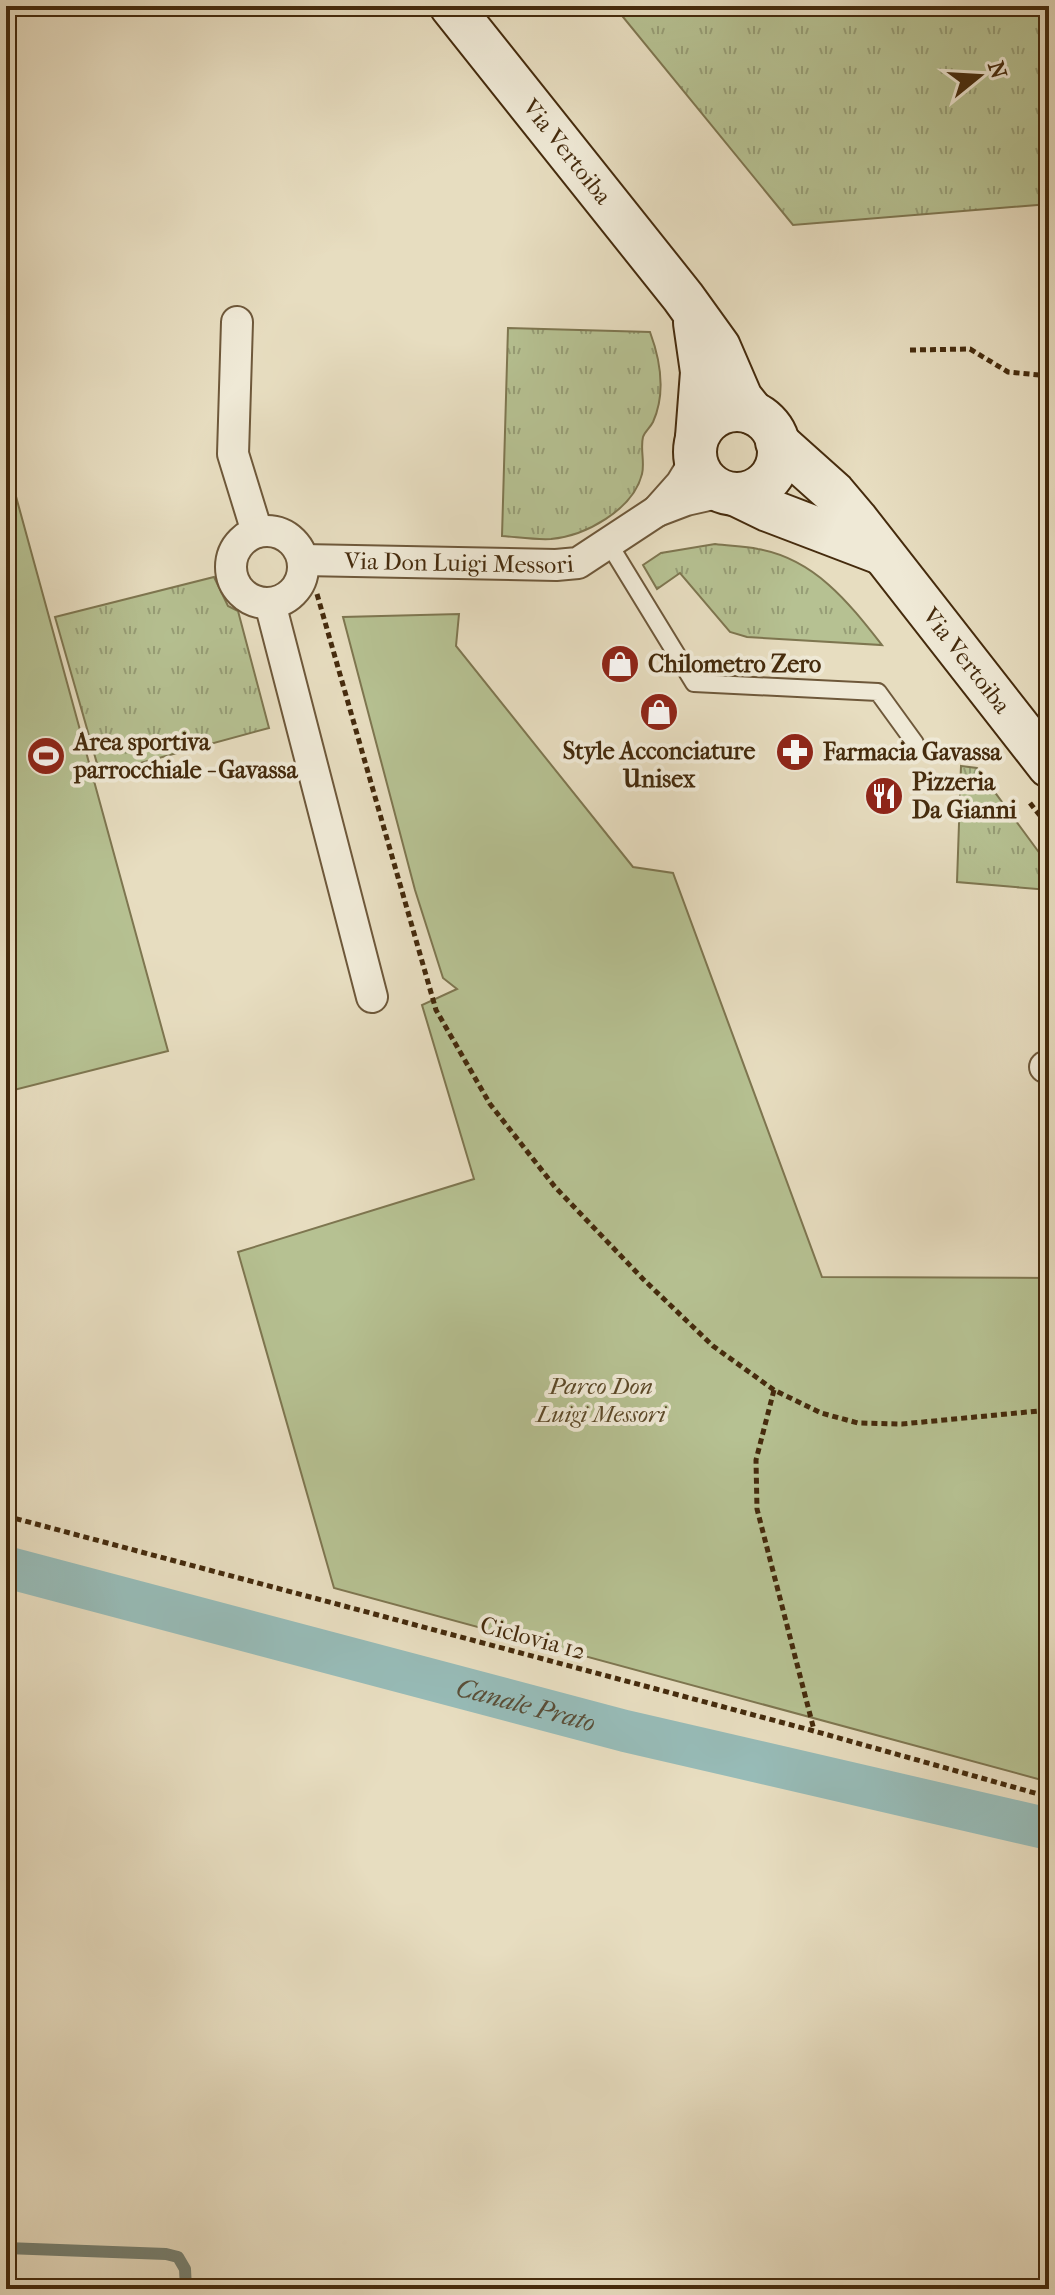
<svg xmlns="http://www.w3.org/2000/svg" width="1055" height="2295" viewBox="0 0 1055 2295" font-family="'IM FELL French Canon',serif">
<defs>
<pattern id="grass-tufts" width="24" height="20" patternUnits="userSpaceOnUse" patternTransform="scale(2)"><rect width="24" height="20" fill="#b6c192"/><path d="M3 7l-1-3M5 7V3M7 7l1-3M15 17l-1-3M17 17v-4M19 17l1-3" fill="none" stroke="#969d76"/></pattern>
</defs>
<rect width="100%" height="100%" fill="#e7ddc0"/>
<filter id="stains"><feTurbulence type="fractalNoise" baseFrequency=".0025" numOctaves="4"/><feColorMatrix values="0 0 0 0 .2 0 0 0 0 .09 0 0 0 0 .02 0 0 0 .5 -.17"/></filter>
<radialGradient id="worn" r=".72"><stop offset=".6" stop-color="#630" stop-opacity="0"/><stop offset="1" stop-color="#630" stop-opacity=".3"/></radialGradient>
<g fill="url(#grass-tufts)" stroke="#7e7650" stroke-width="2">
<polygon points="614,6 1049,6 1049,204 793,225"/>
<path d="M508,328L650,332C660,359 666,393 653,422C650,428 645,431 643,437C640,449 645,462 642,474C633,510 585,536 551,539C535,540 517,537 502,536Z"/>
<path d="M715,544C729,546 744,546 758,549C815,559 849,603 882,645L747,637L730,632L680,573L657,589L643,565L661,553Z"/>
<polygon points="214,577 228,606 238,611 269,728 100,774 55,617"/>
<polygon points="961,766 977,768 1049,866 1049,890 957,882"/>
</g>
<g fill="#b6c192" stroke="#7e7650" stroke-width="2">
<polygon points="6,460 168,1051 6,1092"/>
<polygon points="459,614 456,646 633,867 673,873 822,1277 1049,1278 1049,1782 334,1588 238,1252 474,1179 422,1005 457,989 443,978 415,890 343,617"/>
</g>
<g fill="none" stroke-linecap="round" stroke-linejoin="round">
<polyline stroke="#768173" stroke-width="12" points="6,2248 166,2254 178,2257 185,2269 186,2289"/>
<path stroke="#97bbb7" stroke-width="42" id="s1" d="M6,1567L625,1731L1049,1829"/>
<g stroke="#6e583a" stroke-width="20">
<polyline id="lane" points="609,544 694,683 878,692 915,743"/>
</g>
<g stroke="#6e583a" stroke-width="34">
<g id="street">
<polyline points="237,322 233,454 257,532"/>
<polyline points="695,461 681,484 657,511 686,500 722,492"/>
<circle cx="267" cy="567" r="36"/>
<path id="s2" d="M303,560L556,565L578,563L657,511"/>
<polyline points="270,603 372,997"/>
<polyline points="1045,1067 1049,1067"/>
</g>
</g>
<g stroke="#452b0d" stroke-width="46">
<g id="secondary">
<path id="s3" d="M451,6L683,297L719,347L741,398L753,413"/>
<polyline points="695,323 702,372 697,437"/>
<circle cx="737" cy="452" r="42"/>
<path id="s4" d="M777,442L834,493L856,519L1049,766"/>
<polyline points="735,494 768,510 881,553"/>
</g>
</g>
<g stroke="#452b0d" stroke-width="5" stroke-dasharray="6 4" stroke-linecap="butt">
<polyline points="910,350 970,349 1008,372 1049,376"/>
<polyline points="317,594 436,1010 490,1104 555,1187 643,1279 713,1346 774,1390 821,1413 858,1423 902,1424 1049,1410"/>
<polyline points="1030,803 1049,827"/>
<polyline points="774,1390 756,1460 757,1509 814,1730"/>
<polyline points="6,1516 814,1731 1049,1797"/>
</g>
<use href="#lane" stroke="#efe9d6" stroke-width="16"/>
<use href="#street" stroke="#efe9d6" stroke-width="30"/>
<use href="#secondary" stroke="#efe9d6" stroke-width="42"/>
</g>
<defs>
<g id="shop-disc" transform="scale(2)"><circle r="9.5" fill="#8f2418" stroke="#efe9d6"/><path d="M-5-2.5h2.3a2.7 3.5 0 0 1 5.4 0H5L5.5 6h-11ZM-1.5-2.5h3a1.5 2.3 0 0 0-3 0Z" fill="#fff"/></g>
<g id="pharmacy-disc" transform="scale(2)"><circle r="9.5" fill="#8f2418" stroke="#efe9d6"/><path d="M-2-6h4v4h4v4h-4v4h-4v-4h-4v-4h4Z" fill="#fff"/></g>
<g id="stadium-disc" transform="scale(2)"><circle r="9.5" fill="#8f2418" stroke="#efe9d6"/><path d="M0-5a6.5 5 0 1 0 0 10a6.5 5 0 1 0 0-10ZM-3.5-1.8h7v3.6h-7Z" fill="#fff"/></g>
<g id="restaurant-disc" transform="scale(2)"><circle r="9.5" fill="#8f2418" stroke="#efe9d6"/><path d="M-5-6h1v4h1v-4h1v4h1v-4h1v5L-1.5 .5V6h-2V.5L-5-1ZM5-6V6H3V1.5H1.5Q1.5-4 5-6Z" fill="#fff"/></g>
</defs>
<g fill-rule="evenodd">
<use href="#shop-disc" x="620" y="664"/>
<use href="#shop-disc" x="659" y="712"/>
<use href="#pharmacy-disc" x="795" y="752"/>
<use href="#stadium-disc" x="46" y="756"/>
<use href="#restaurant-disc" x="884" y="796"/>
</g>
<g text-anchor="middle" stroke-width="8" stroke-linejoin="round" paint-order="stroke">
<g font-size="24" fill="#452b0d" stroke="#efe9d6">
<text dy="8" stroke="none"><textPath href="#s3" startOffset="186">Via Vertoiba</textPath></text>
<text dy="8" stroke="none"><textPath href="#s2" startOffset="156">Via Don Luigi Messori</textPath></text>
<text dy="8" stroke="none"><textPath href="#s4" startOffset="290">Via Vertoiba</textPath></text>
<text transform="translate(533 1638) rotate(15)" y="8">Ciclovia 12</text>
</g>
<g font-size="24" font-weight="bold" fill="#452b0d" stroke="#efe9d6" text-anchor="start">
<text x="648" y="672">Chilometro Zero</text>
<text x="74" y="750">Area sportiva<tspan x="74" dy="28">parrocchiale - Gavassa</tspan></text>
<text x="659" y="759" text-anchor="middle">Style Acconciature<tspan x="659" dy="28">Unisex</tspan></text>
<text x="823" y="760">Farmacia Gavassa</text>
<text x="912" y="790">Pizzeria<tspan x="912" dy="28">Da Gianni</tspan></text>
</g>
<g font-size="24" font-style="italic" fill="#5c4928" stroke="#efe9d6">
<text x="601" y="1394">Parco Don<tspan x="601" dy="28">Luigi Messori</tspan></text>
</g>
<g font-size="26" font-style="italic" fill="#5a4f38" stroke="#efe9d6">
<text dy="9" stroke="none"><textPath href="#s1" startOffset="538">Canale Prato</textPath></text>
</g>
</g>
<rect width="1055" height="2295" fill="none" stroke="#e7ddc0" stroke-width="32"/>
<rect x="8" y="8" width="1039" height="2279" fill="none" stroke="#452b0d" stroke-width="4"/>
<rect x="16" y="16" width="1023" height="2263" fill="none" stroke="#452b0d" stroke-width="2"/>
<g transform="translate(979 76) rotate(72)" stroke="#efe9d6" stroke-width="6" paint-order="stroke">
<path d="M0-6L14 30L0 20L-14 30Z" fill="#452b0d"/>
<text y="-12" font-size="22" font-weight="bold" text-anchor="middle" fill="#452b0d">N</text>
</g>
<rect width="100%" height="100%" filter="url(#stains)"/>
<rect width="100%" height="100%" fill="url(#worn)"/>
</svg>
